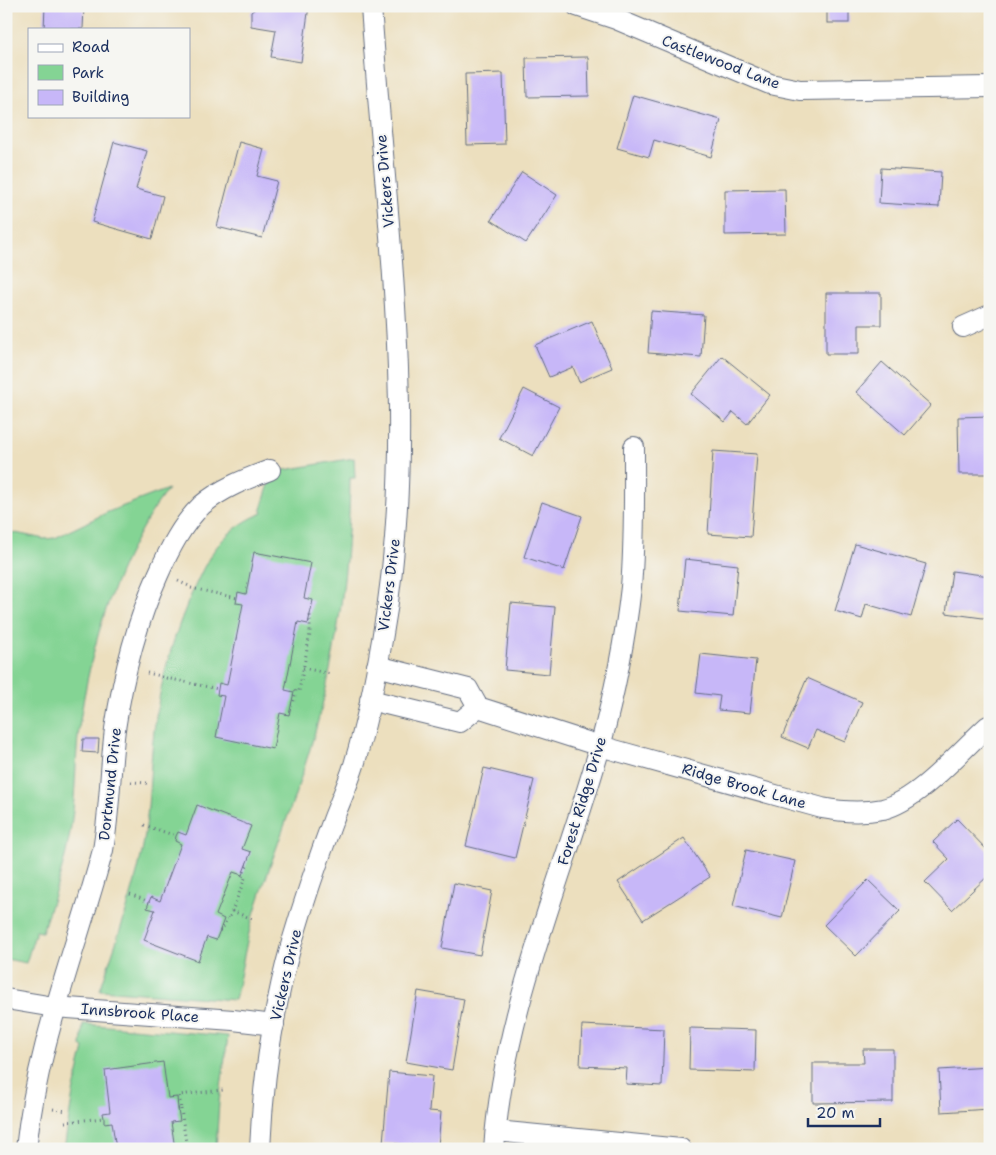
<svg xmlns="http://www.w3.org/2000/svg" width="996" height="1155" viewBox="0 0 996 1155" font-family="'Shantell Sans',sans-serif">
<rect width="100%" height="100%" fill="#f6f6f2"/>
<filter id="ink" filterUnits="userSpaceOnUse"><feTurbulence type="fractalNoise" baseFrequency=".02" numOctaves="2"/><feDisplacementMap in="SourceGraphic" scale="10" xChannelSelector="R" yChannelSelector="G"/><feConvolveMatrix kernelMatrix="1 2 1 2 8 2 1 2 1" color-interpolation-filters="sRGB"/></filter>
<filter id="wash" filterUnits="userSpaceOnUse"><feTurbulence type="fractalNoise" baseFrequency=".0096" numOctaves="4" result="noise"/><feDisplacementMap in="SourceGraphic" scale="20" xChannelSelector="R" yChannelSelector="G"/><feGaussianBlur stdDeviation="1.12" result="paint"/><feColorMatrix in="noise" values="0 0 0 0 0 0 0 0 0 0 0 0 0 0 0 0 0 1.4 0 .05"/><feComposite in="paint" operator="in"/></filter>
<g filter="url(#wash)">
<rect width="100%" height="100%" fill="#ecdfbe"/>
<g fill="#84d494" stroke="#508279">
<path d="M354,458L355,478H350C349,564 338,650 315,732C298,792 275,849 256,908C246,938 242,970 235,1000L100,990C115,945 132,899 142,852C150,812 149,771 154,731C160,681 174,632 195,586C202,571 209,555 220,543C231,530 247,519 263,513L261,509L273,472Z"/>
<path d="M168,489C116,557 91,643 79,728C75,760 76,794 71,826C66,862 53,898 42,932L36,931L26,963L6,959V531L44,539L55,538L108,512Z"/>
<polygon points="83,1024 228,1036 219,1102 216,1149 64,1149 73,1093 84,1048 81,1046"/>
</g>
<g id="blocks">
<g fill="#c7b7f8">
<polygon points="45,6 84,6 83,29 44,29"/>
<polygon points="259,6 309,6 301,62 271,57 276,30 251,26 251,12"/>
<rect x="827" y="6" width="22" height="17"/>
<polygon points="588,57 589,96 527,97 526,58"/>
<polygon points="503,73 505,144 467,145 465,74"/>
<polygon points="633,95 721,120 711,157 654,140 649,157 617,148"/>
<polygon points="986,139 990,139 990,179 987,179"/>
<polygon points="114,142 147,151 136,189 163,196 152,239 92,222"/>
<polygon points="239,142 264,149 257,176 277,181 262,238 217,227"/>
<polygon points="881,168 941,172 939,207 879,203"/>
<polygon points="522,172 557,195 526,243 491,220"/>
<polygon points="785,189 786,234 725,235 725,190"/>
<polygon points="826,293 881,293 881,325 859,325 859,354 826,354"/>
<polygon points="651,311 704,315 701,357 648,353"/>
<polygon points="592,321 612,368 579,382 573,367 549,377 535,345"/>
<polygon points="722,356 770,395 747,424 733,412 725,422 691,394"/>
<polygon points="882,362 931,405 905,435 856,392"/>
<polygon points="524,389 559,407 533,456 499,438"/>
<polygon points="990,416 990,474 959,474 958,417"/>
<polygon points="713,451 757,454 751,537 708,534"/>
<polygon points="542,502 582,516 564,570 524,557"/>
<polygon points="855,544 926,564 911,617 866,604 862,619 835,611"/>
<polygon points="254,552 311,563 304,598 313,600 308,624 298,622 285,690 294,692 289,715 280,713 273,749 216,737 224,696 217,695 219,683 227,685 243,604 236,603 238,592 246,594"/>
<polygon points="685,559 738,565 733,616 680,611"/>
<polygon points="952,571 990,576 990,619 946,613"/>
<polygon points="511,603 555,607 549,674 505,670"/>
<polygon points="701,654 756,660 750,713 718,710 720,696 696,693"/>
<polygon points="807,678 862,702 845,742 816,730 808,748 782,737"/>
<polygon points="83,739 99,739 98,753 82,752"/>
<polygon points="484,768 534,780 515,858 466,846"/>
<polygon points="197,805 251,826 242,849 251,852 242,875 233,872 216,915 224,919 220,930 216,940 207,937 198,961 144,940 155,910 147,908 149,902 151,897 160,901 181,844 175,841 176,836 178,832 186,835"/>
<polygon points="957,819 990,853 990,874 952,910 925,882 949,859 933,842"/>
<polygon points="684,838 710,877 643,920 618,882"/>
<polygon points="746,850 795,861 782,918 733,906"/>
<polygon points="868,880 900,911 856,956 824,925"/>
<polygon points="454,883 492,891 480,955 442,948"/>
<polygon points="418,991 464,999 452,1070 406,1062"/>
<polygon points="582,1025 664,1029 662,1086 626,1084 627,1068 580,1066"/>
<polygon points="690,1028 756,1030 755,1072 689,1070"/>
<polygon points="863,1049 893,1049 893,1102 813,1103 813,1063 864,1063"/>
<polygon points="163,1062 168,1098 177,1097 178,1109 180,1121 171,1122 175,1149 116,1149 112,1122 104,1123 104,1118 103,1113 110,1112 105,1070"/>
<polygon points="990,1067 990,1109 941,1112 939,1070"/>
<polygon points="389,1072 432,1076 429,1111 441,1112 438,1147 383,1143"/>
</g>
</g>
</g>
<g filter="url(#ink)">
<use href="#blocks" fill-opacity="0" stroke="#646d80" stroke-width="1"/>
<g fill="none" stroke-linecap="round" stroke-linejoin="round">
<g stroke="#646d80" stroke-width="22">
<g id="minor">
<polyline points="577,6 616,19 770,84 800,90 990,87"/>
<polyline points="963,327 990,315"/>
<path d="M377,666L468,689L478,707L600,746L822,808C843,812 862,813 883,809C919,800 960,751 988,726"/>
<polyline points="370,700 460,722 478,707"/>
<polyline points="6,999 54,1007 233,1020 274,1025"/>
<polyline points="496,1131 681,1149"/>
<path d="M26,1149C37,1045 76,950 103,850C110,810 110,769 115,729C123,676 136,624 158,575C169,550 182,524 202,505C222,488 246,479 270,470"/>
<path d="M260,1149C263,1079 273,1009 292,942C304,901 318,860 333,820C340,802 348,784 354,765C366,725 375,682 382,640C420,430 385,217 371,6"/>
<path d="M494,1149C504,1009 562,881 600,747C614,695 625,641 631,587C635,541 634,493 634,447"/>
</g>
</g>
<g stroke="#646d80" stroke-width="3" stroke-dasharray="1 4" stroke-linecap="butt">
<polyline points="178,581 191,587"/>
<polyline points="191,588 237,598"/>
<polyline points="303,668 331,674"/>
<polyline points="147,673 161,676"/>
<polyline points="161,677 218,689"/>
<polyline points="291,704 293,704 296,690 299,691 310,634 310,613"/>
<polyline points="131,782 148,783"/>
<polyline points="144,825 176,836"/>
<polyline points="130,894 149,902"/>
<polyline points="232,911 255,920"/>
<polyline points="220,930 222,930 227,918 229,919 245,878 242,877 248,864 246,864"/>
<polyline points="53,1109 67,1111"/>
<polyline points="178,1109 181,1109 179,1095 223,1090"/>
<polyline points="181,1109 187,1149"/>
<polyline points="65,1122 104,1118"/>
</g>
<use href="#minor" stroke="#fff" stroke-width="20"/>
</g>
</g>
<g text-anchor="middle" stroke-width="4" stroke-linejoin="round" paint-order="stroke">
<g font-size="15" fill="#1b2f5e" stroke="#f6f6f2">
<text transform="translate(721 62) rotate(21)" y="5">Castlewood Lane</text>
<text transform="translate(385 181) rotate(-95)" y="5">Vickers Drive</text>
<text transform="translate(389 585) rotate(-83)" y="5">Vickers Drive</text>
<text transform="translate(110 784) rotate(-84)" y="5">Dortmund Drive</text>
<text transform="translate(744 786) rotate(16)" y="5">Ridge Brook Lane</text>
<text transform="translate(582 801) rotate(-73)" y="5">Forest Ridge Drive</text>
<text transform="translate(286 975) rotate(-77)" y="5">Vickers Drive</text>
<text transform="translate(140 1013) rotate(4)" y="5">Innsbrook Place</text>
</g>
</g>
<rect width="996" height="1155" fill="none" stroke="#f6f6f2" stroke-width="25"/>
<rect x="28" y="28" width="162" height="90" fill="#f6f6f2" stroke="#9ea6b7"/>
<rect x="38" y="44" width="25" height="8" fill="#ffffff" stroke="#9ea6b7"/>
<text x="72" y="52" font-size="15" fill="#1b2f5e">Road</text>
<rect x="38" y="65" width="25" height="15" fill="#84d494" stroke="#9ea6b7"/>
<text x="72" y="78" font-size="15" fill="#1b2f5e">Park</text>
<rect x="38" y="90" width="25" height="15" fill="#c7b7f8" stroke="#9ea6b7"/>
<text x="72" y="102" font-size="15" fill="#1b2f5e">Building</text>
<path d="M808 1118v8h72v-8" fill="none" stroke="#1b2f5e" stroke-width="2.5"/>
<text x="816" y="1118" font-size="15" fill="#1b2f5e" stroke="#f6f6f2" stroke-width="4" paint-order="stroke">20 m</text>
</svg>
